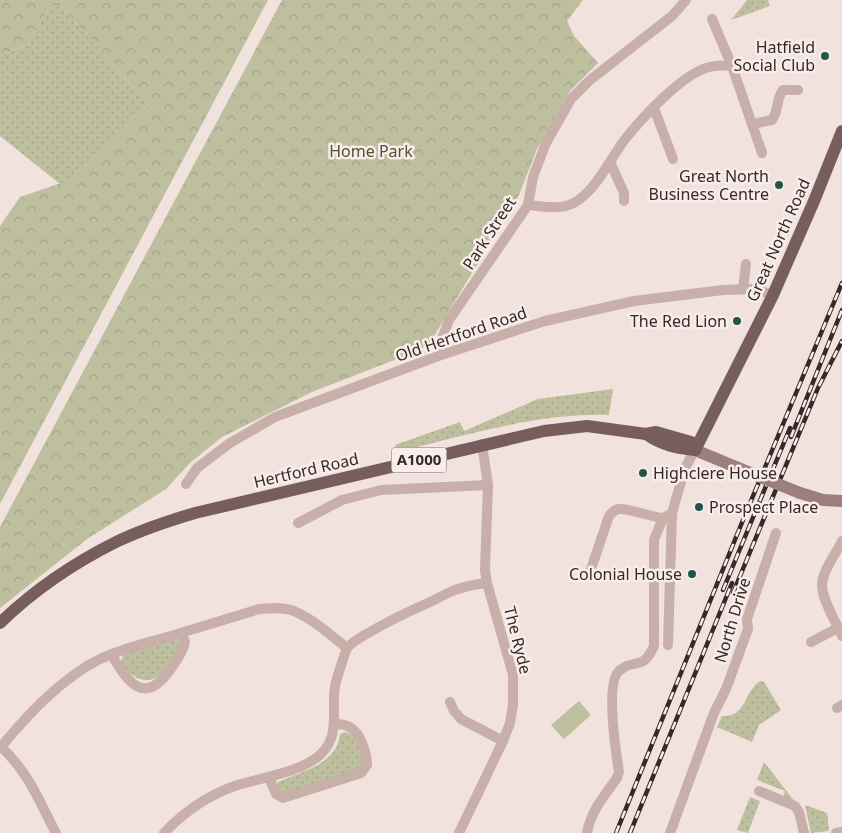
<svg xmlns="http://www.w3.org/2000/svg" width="842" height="833" viewBox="0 0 842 833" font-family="'Noto Sans',sans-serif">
<defs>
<pattern id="grass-dots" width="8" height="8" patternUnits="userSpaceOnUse" patternTransform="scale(1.25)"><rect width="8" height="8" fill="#bdbf9e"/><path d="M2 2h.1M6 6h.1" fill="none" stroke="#a3a488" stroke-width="1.8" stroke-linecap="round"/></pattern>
<pattern id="forest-crowns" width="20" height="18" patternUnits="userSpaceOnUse" patternTransform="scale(1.25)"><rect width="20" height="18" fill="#bdbf9e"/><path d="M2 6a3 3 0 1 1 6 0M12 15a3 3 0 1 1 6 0" fill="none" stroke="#a3a488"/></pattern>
</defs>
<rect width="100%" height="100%" fill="#f1e2dd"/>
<g fill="url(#grass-dots)">
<polygon points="747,0 768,0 770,6 731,20"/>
<polygon points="61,6 149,105 70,180 60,184 0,136 0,55 28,45 49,7"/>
<path d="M613,389L609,415C537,413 467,435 397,452L395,445L460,422L464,431L538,399Z"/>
<path d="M176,638L182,644C176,653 170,665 162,673C148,688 129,677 121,662L123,655Z"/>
<path d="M760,681L764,682L781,710L759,725L752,742L717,727L722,716C747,717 743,693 760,681Z"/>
<path d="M345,732C356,733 361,752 364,761L357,771L281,794L277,786L278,782C297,773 323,768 335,749C338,745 339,739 340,734Z"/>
<polygon points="764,762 795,802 783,797 785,791 757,780"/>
<polygon points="750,797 760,801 748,833 737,830"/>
<polygon points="805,805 827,813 829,831 811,833"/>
</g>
<g fill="url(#forest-crowns)">
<polygon points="0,0 268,0 0,504 0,226 20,197 70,180 149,105 61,6 49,7 28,45 0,55"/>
<polygon points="282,0 583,0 567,21 574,36 598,63 570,91 537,149 519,195 431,341 420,350 312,392 222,437 190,463 166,489 87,539 0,608 0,527"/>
</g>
<polygon fill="#bdbf9e" points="579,701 591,715 564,739 551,725"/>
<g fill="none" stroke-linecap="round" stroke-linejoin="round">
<g stroke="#c8afaa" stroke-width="10">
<polyline points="712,19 732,66 762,153"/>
<polyline points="654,108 673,159"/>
<path d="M752,124L772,120C779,111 776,98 783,90H798"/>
<polyline points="610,162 624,193 624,201"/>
<path d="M528,205C540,206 554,209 566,206C593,199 610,158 626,138C643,117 682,74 709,67C717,65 724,65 732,66"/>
<polyline points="743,289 746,264"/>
<polyline points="441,355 440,344 449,320 528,205 533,177 546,143 571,99 590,80 672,16 686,0"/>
<polyline points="186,484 197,468 230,443 275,417 441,355 545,321 634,301 723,290 755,289 773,295"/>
<polyline points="298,523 342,500 381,490 488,485"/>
<path d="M842,541C836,554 823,569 822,584C821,598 836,622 842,636"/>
<path d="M590,572L609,516C612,512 614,510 619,509C628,508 651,517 663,518"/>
<polyline points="811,642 838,628"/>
<polyline points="668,645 672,513 685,468 695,450"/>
<path d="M111,654C128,683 144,706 170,670C176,661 183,653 185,642L181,633"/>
<polyline points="450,702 454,711 461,719 503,741"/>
<polyline points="837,708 842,705"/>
<path d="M0,746C28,771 39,801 56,833"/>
<path d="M1,747C27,715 61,679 98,660C121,649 146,643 171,636C200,627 229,618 259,609C270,608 280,607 291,610C311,617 330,635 347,648"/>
<path d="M269,777L276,794L283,798L361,773L367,765C367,754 361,734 351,728C347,725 340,724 335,724"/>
<polyline points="759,791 795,806 799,812 804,833"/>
<path d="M164,833C184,812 205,797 232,787C258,778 300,773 320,755C341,736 331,711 335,687C335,683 346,649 348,647C351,643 358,639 363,636C385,623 407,612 430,602C439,598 448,592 458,589C467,586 478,584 487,583"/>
<polyline points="459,833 503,741 510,723 513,705 513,675 487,583 485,570 488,485 482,444"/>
<path d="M587,833C591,811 604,796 617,778L619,772C616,753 605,683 619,671C634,657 642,673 654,646V540L663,518L672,513"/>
<polyline points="670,833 714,713 726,689 748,629 747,619 776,533"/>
<polyline points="836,833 842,832"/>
</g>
<g stroke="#9c7e7c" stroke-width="12">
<polyline points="695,450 748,472"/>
<polyline points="800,493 823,500 842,501"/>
</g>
<g stroke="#775d5b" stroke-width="12">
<path d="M646,434C661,445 677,448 695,450"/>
<polyline points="695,450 773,295 814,201 842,131"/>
<path d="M0,623C34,590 74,563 116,542C141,530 168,521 195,513L544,431L587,426L646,434L656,432L691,442L695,450"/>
</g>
<g stroke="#362a29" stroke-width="4.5">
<g id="rail">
<polyline points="791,437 842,310"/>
<polyline points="723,590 790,428"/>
<polyline points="733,593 818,388 842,341"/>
<polyline points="616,833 743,520 842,283"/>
<polyline points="630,833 732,583"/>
</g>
</g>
<use href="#rail" stroke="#f8edea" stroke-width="2.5" stroke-dasharray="8" stroke-linecap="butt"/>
<polyline stroke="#9c7e7c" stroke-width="12" points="748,472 800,493"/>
</g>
<g fill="#21554a" stroke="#f8edea" stroke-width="2">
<circle cx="825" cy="56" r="5"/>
<circle cx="779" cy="185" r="5"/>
<circle cx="737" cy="321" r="5"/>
<circle cx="643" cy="473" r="5"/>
<circle cx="699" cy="507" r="5"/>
<circle cx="692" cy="574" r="5"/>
</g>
<g text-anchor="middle" stroke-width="5" stroke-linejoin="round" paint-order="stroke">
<rect fill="#f8edea" stroke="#706463" stroke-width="1" x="391.5" y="447.5" width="55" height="25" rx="4"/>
<g font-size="15" font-weight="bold" fill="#362a29">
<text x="419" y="465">A1000</text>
</g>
<g font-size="16" fill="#362a29" stroke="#f8edea" text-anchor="end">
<text x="815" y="53">Hatfield<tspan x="815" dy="18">Social Club</tspan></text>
<text x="769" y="182">Great North<tspan x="769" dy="18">Business Centre</tspan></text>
<text x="727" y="327">The Red Lion</text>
<text x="653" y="479" text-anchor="start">Highclere House</text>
<text x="709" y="513" text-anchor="start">Prospect Place</text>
<text x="682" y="580">Colonial House</text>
</g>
<g font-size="16" fill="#50532f" stroke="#f8edea">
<text x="371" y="157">Home Park</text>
</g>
<g font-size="16" fill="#362a29" stroke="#f8edea">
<text transform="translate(489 233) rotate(-57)" y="6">Park Street</text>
<text transform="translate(778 240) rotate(-66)" y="6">Great North Road</text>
<text transform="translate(461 334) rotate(-19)" y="6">Old Hertford Road</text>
<text transform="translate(306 470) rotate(-13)" y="6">Hertford Road</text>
<text transform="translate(732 620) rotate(-73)" y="6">North Drive</text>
<text transform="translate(518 640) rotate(76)" y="6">The Ryde</text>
</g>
</g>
</svg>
